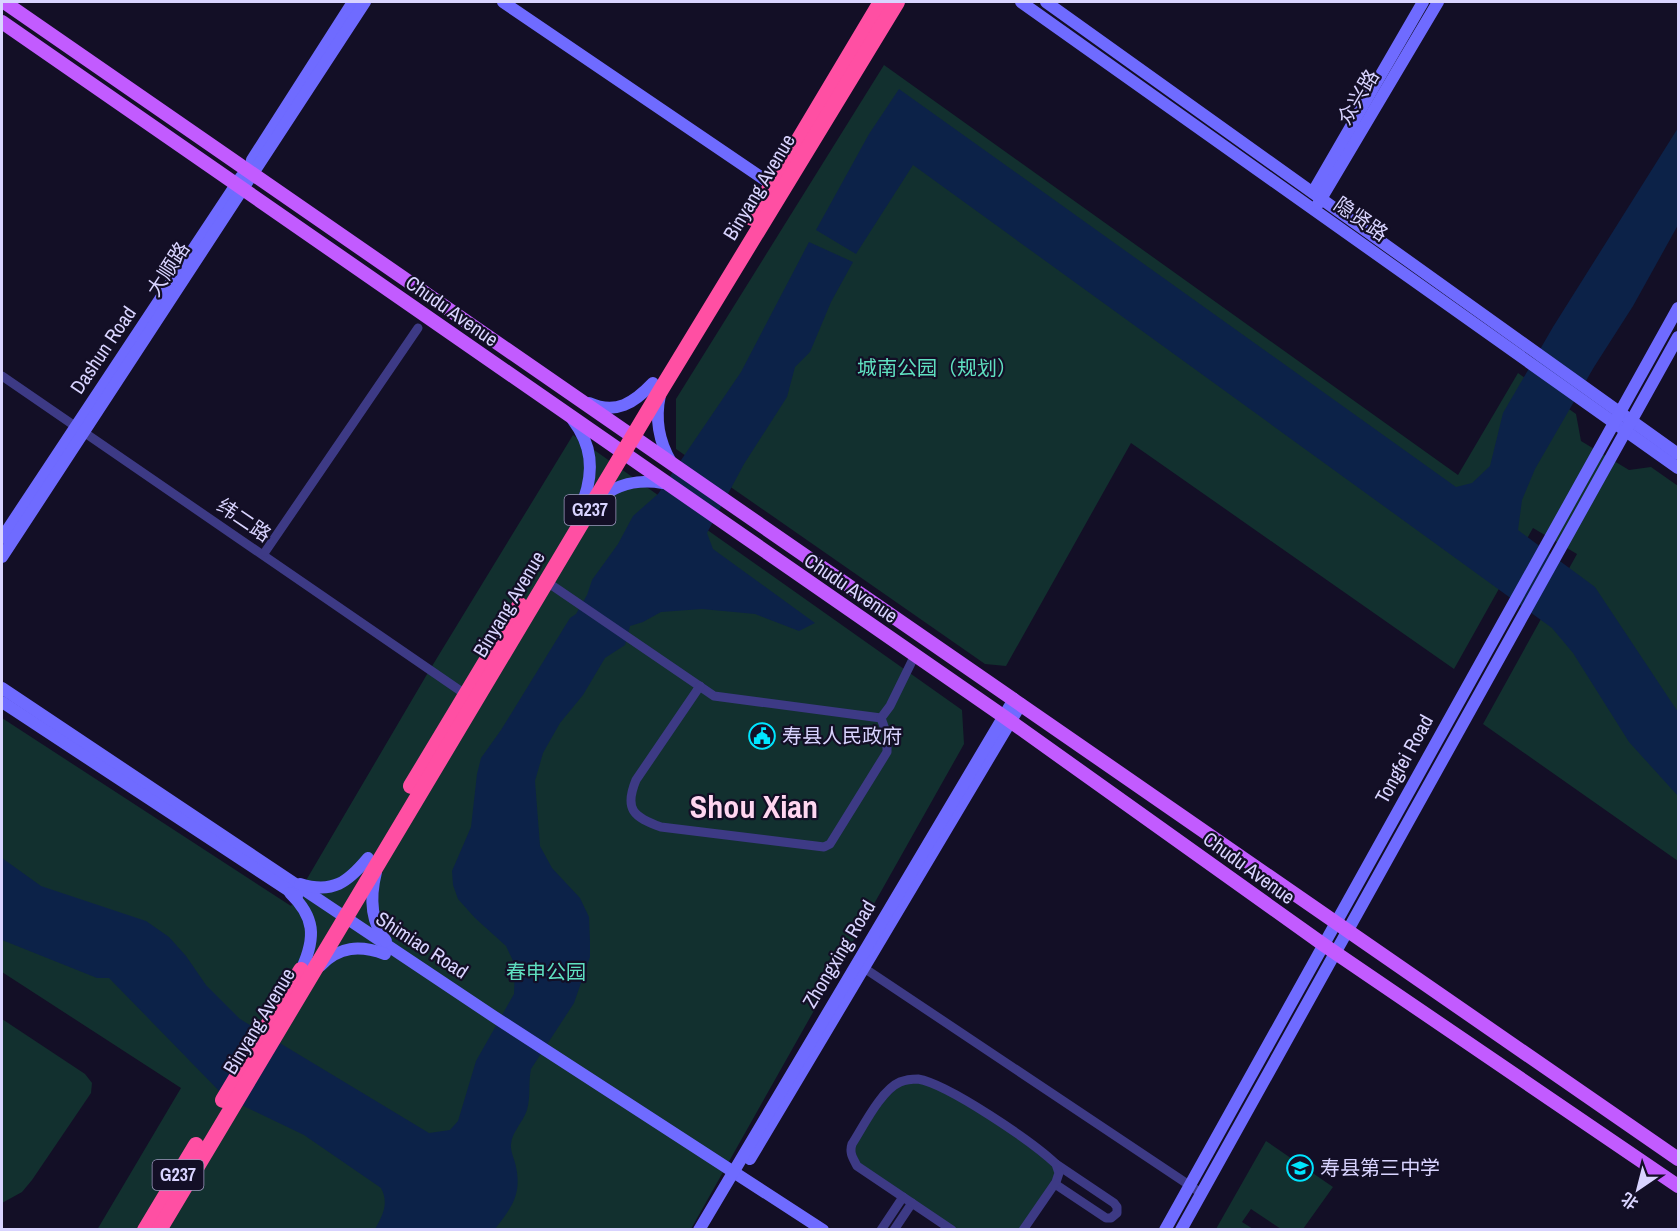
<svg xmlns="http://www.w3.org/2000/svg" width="1680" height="1231" viewBox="0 0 1680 1231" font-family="'Archivo Narrow','Noto Sans SC',sans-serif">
<rect width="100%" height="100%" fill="#130f26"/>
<g fill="#12302f">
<polygon points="884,65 1458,475 1518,373 1576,414 1581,441 1629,470 1651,467 1678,486 1678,861 1483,724 1577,554 1533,528 1454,669 1131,443 1006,666 985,664 676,449 676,399"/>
<polygon points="573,435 962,710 964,744 691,1229 97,1230 181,1088 2,972 2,718 291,906 426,676"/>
<polygon points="2,1019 85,1074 92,1083 91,1093 32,1180 22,1192 2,1203"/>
<path d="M918,1082C969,1097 1012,1135 1054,1166L1056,1174L1020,1229H955L860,1165L853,1146L884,1101L900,1085Z"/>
<polygon points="1266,1141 1333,1187 1303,1229 1281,1229 1251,1209 1242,1222 1253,1229 1216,1229"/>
</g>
<g fill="#0c2248">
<polygon points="899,89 1456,487 1472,483 1490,466 1503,413 1553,327 1678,128 1678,225 1633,306 1594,367 1535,469 1522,500 1518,530 1595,587 1678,712 1678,796 1629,742 1573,653 1552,628 913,165 856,254 816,230 869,134"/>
<path d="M809,242L853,262L831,302L810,352L795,367L787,397L744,464L707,533L713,549L815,623L799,631L755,614L702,609L661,612L643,622L630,626L625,645L605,658L583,695L560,723L543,753L535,781L540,846L552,868L580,898L589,917L590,942V957L574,1003L531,1069C528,1083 531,1096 527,1110C523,1122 512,1132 511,1144C510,1151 515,1160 516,1167C522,1195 511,1208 495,1229H375C383,1215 389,1203 381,1188L304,1135L225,1097L109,978H97L2,940V858L41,886L146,921L169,937L186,956L206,985L240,1019L429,1133L450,1130L458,1121L476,1061L514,994L515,965L506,946L475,918L458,899L453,885L452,871L471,827L477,774L481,758L501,730L570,618L576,614L587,595L592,580L618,544L633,516L658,494L741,372Z"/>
</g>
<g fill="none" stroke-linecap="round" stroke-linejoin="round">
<g stroke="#3d3a85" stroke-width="9">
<polyline points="2,376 465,694"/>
<polyline points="265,552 418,328"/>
<polyline points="547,582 714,696 881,718 890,706 915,655"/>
<path d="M700,686L636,780C624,809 633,817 661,827L824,847L830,844L887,752V735L881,718"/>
<polyline points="858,964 1201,1193"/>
<polyline points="1055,1184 1106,1218 1111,1218 1117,1213 1117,1207 1114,1203 1056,1164"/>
<polyline points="881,1230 903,1197"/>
<polyline points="894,1230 912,1203"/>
<path d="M952,1230L857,1166C853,1158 849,1153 852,1144C863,1127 881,1090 900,1082C905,1080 913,1079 918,1079C948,1084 1033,1142 1056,1164L1059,1173L1056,1182L1023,1230"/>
</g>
<g stroke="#6f6bff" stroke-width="12">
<polyline points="503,2 777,188"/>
<polyline points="1021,2 1678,468"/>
<polyline points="1046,2 1678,454"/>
<polyline points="252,160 353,2"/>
<polyline points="1313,192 1423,2"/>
<polyline points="1318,204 1438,2"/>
<path d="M660,395C655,418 659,442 671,462"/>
<path d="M589,403C616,415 634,403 653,383"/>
<path d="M573,420C592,445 594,470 584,499"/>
<path d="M597,501C615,484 639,479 663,483"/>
<polyline points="2,538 241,177"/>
<polyline points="2,557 365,2"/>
<polyline points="2,688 493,1016 823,1230"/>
<polyline points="2,702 297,896"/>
<path d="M376,872C370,896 370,921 386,941"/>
<path d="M300,884C333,894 348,882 368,858"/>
<path d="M290,893C315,917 316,937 302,968"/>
<path d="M320,966C339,946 360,945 385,954"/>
<polyline points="750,1159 1021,704"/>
<polyline points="699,1230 1014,699"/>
<polyline points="1165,1230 1678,308"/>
<polyline points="1181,1230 1678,337"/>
</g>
<g stroke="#c25bff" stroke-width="14">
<polyline points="4,2 1678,1159"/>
<polyline points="2,22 1003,716 1324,945 1678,1186"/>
</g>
<g stroke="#ff4fa3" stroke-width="16">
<polyline points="752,218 881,2"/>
<polyline points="411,786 520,605"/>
<polyline points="223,1100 301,970"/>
<polyline points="145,1230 196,1145"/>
<polyline points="159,1230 662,388 897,2"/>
</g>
</g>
<defs>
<g id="civic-ring" transform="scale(1.35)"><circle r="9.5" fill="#130f26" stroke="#00e5ff" stroke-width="1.5"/><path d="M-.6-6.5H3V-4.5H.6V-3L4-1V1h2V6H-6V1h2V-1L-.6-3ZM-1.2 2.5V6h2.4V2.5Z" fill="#00e5ff"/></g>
<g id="school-ring" transform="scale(1.35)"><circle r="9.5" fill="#130f26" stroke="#00e5ff" stroke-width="1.5"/><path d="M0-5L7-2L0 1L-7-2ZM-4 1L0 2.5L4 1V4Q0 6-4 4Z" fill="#00e5ff"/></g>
</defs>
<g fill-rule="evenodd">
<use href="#civic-ring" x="762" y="736"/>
<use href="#school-ring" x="1300" y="1168"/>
</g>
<g text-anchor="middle" stroke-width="4.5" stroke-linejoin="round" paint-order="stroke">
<g fill="#130f26" stroke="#9e99be" stroke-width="1.5">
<rect x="564.5" y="495" width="51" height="30" rx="4.5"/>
<rect x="152.5" y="1160" width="51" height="30" rx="4.5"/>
</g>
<g font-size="18" font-weight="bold" fill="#d9d4ff">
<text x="590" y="516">G237</text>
<text x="178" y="1181">G237</text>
</g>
<g font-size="20" fill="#d9d4ff" stroke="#130f26">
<text transform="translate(1358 97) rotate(-59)" y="7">众兴路</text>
<text transform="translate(759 187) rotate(-59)" y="7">Binyang Avenue</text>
<text transform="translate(1361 219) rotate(35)" y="7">隐贤路</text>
<text transform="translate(168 269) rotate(-57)" y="7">大顺路</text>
<text transform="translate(452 311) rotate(35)" y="7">Chudu Avenue</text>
<text transform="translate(103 350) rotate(-56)" y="7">Dashun Road</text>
<text transform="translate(244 520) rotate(34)" y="7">纬二路</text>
<text transform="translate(851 588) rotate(34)" y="7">Chudu Avenue</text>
<text transform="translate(509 604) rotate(-59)" y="7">Binyang Avenue</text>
<text transform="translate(1404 759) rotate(-61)" y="7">Tongfei Road</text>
<text transform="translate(1249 868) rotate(36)" y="7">Chudu Avenue</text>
<text transform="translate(422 945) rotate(33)" y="7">Shimiao Road</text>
<text transform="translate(839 954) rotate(-59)" y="7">Zhongxing Road</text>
<text transform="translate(259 1021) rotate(-59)" y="7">Binyang Avenue</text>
</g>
<g font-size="20" fill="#5fe0c0" stroke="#130f26">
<text x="937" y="375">城南公园（规划）</text>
<text x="546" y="979">春申公园</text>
</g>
<g font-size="20" fill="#d9d4ff" stroke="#130f26" text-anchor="start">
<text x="782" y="743">寿县人民政府</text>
<text x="1320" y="1175">寿县第三中学</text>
</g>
<g font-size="32" font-weight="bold" fill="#ffd6f0" stroke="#130f26">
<text x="754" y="818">Shou Xian</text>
</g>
</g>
<rect width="1680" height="1231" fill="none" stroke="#d9d4ff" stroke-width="6"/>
<g transform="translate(1638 1189) rotate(215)" stroke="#130f26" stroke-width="4.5" paint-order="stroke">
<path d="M0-4.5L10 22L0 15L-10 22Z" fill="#d9d4ff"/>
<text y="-9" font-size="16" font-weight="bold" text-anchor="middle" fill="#d9d4ff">北</text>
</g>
</svg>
